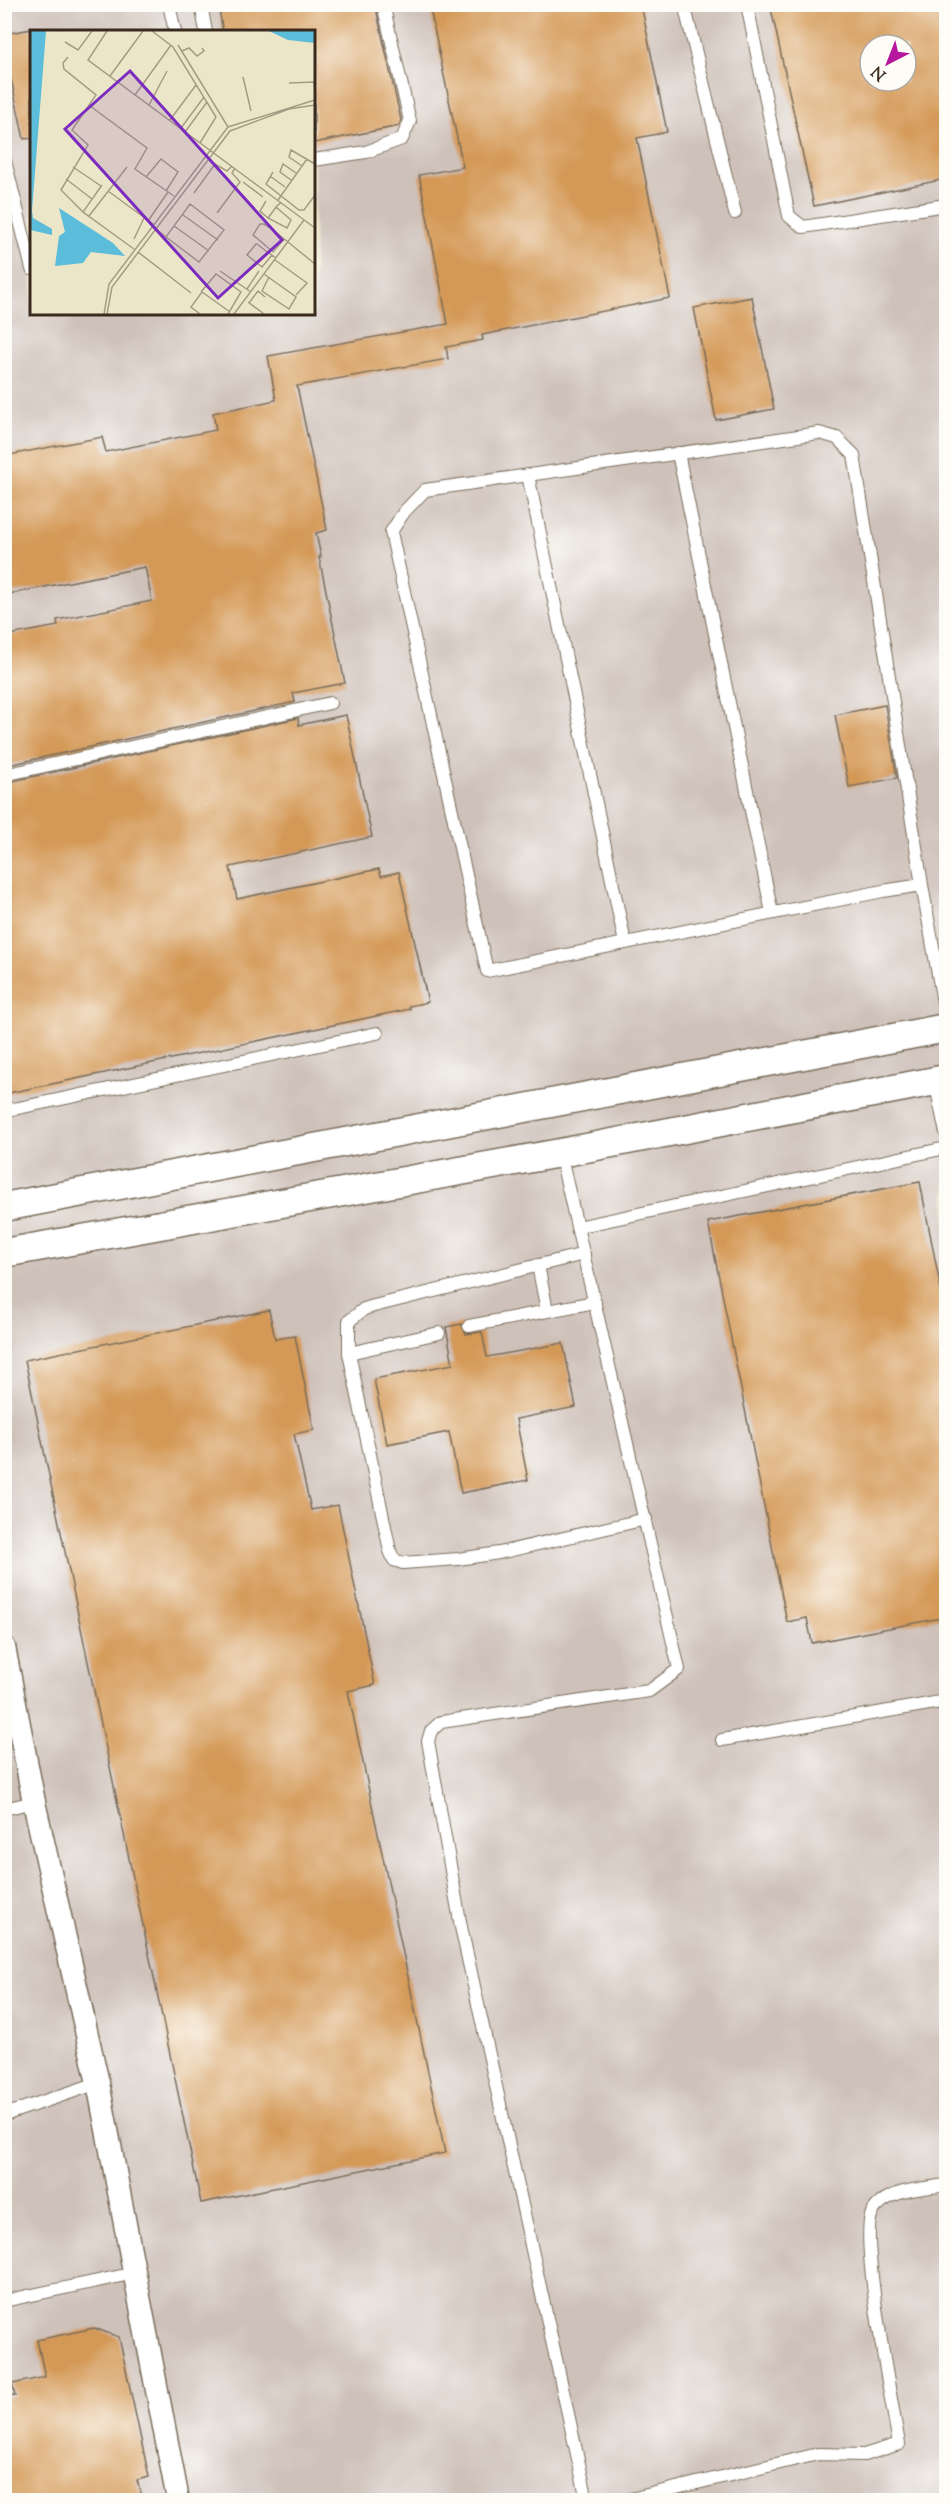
<svg xmlns="http://www.w3.org/2000/svg" width="951" height="2505" viewBox="0 0 951 2505" font-family="'Sorts Mill Goudy',serif">
<rect width="100%" height="100%" fill="#fdfcf7"/>
<filter id="ink" filterUnits="userSpaceOnUse"><feTurbulence type="fractalNoise" baseFrequency=".0167" numOctaves="2"/><feDisplacementMap in="SourceGraphic" scale="12" xChannelSelector="R" yChannelSelector="G"/><feConvolveMatrix kernelMatrix="1 2 1 2 8 2 1 2 1" color-interpolation-filters="sRGB"/></filter>
<filter id="wash" filterUnits="userSpaceOnUse"><feTurbulence type="fractalNoise" baseFrequency=".008" numOctaves="4" result="noise"/><feDisplacementMap in="SourceGraphic" scale="24" xChannelSelector="R" yChannelSelector="G"/><feGaussianBlur stdDeviation="1.35" result="paint"/><feColorMatrix in="noise" values="0 0 0 0 0 0 0 0 0 0 0 0 0 0 0 0 0 1.4 0 .05"/><feComposite in="paint" operator="in"/></filter>
<g filter="url(#wash)">
<rect width="100%" height="100%" fill="#ece6c8"/>
<path fill="#cec1ba" fill-rule="evenodd" d="M5,5H946V2500H5ZM32,32H314V314H32ZM870,45H906V81H870Z"/>
<g id="blocks">
<g fill="#d49957" fill-rule="evenodd">
<polygon points="218,4 375,4 401,120 399,126 314,143 314,32 223,32"/>
<polygon points="429,4 641,4 667,132 637,138 670,298 482,335 483,340 446,347 448,359 297,386 327,530 316,533 321,557 319,557 345,683 293,693 295,702 4,766 4,636 58,626 57,620 152,601 145,567 4,595 4,456 102,437 106,452 216,430 213,413 276,400 268,356 448,324 419,175 463,167"/>
<path d="M770,4H946V179L814,206ZM870,45H906V81H870Z"/>
<polygon points="32,29 32,138 24,139 4,46 4,34"/>
<polygon points="752,297 774,409 716,420 694,308"/>
<polygon points="885,705 897,778 849,787 835,715"/>
<polygon points="346,715 372,837 230,867 237,899 379,869 381,876 399,872 428,1002 409,1006 410,1009 4,1094 4,948 10,947 4,919 4,783 298,718 299,725"/>
<polygon points="920,1182 946,1316 946,1617 812,1643 807,1618 787,1622 708,1222"/>
<polygon points="269,1310 275,1339 295,1336 314,1430 294,1434 311,1510 338,1505 375,1685 348,1691 445,2153 201,2203 25,1360"/>
<polygon points="461,1324 466,1334 482,1332 487,1357 563,1343 576,1407 516,1419 528,1480 461,1493 449,1432 387,1444 374,1379 453,1364 446,1327"/>
<polygon points="94,2328 119,2337 149,2477 137,2480 142,2500 4,2500 4,2397 15,2396 12,2384 45,2377 37,2340"/>
</g>
</g>
</g>
<g filter="url(#ink)">
<use href="#blocks" fill-opacity="0" stroke="#796c5a" stroke-width="1.5"/>
<g fill="none" stroke-linecap="round" stroke-linejoin="round">
<g stroke="#796c5a" stroke-width="14">
<g id="service">
<polyline points="169,4 175,32"/>
<polyline points="201,4 206,32"/>
<polyline points="684,4 735,213"/>
<polyline points="747,4 789,216 803,227 946,205"/>
<polyline points="4,157 32,269"/>
<polyline points="314,160 366,152 402,139 410,121 383,4"/>
<polyline points="678,453 772,913"/>
<polyline points="528,475 625,943"/>
<polyline points="4,775 330,703"/>
<polyline points="922,885 854,455 837,438 819,433 425,490 404,512 391,532 487,971 883,891 922,885 946,1019"/>
<polyline points="935,1081 946,1133"/>
<polyline points="4,1111 377,1033"/>
<polyline points="560,1153 679,1669 649,1691 441,1722 431,1731 428,1741 461,1927 587,2500"/>
<polyline points="577,1227 946,1148"/>
<polyline points="584,1254 374,1306 364,1309 349,1321 349,1353 390,1551 394,1560 403,1563 458,1559 499,1553 646,1519"/>
<polyline points="538,1265 547,1311"/>
<polyline points="469,1326 595,1302"/>
<polyline points="349,1353 439,1333"/>
<polyline points="722,1740 946,1701"/>
<polyline points="4,1809 34,1802"/>
<polyline points="4,2115 98,2083"/>
<polyline points="4,2301 135,2273"/>
<path d="M626,2500L818,2454L864,2455L899,2444C893,2407 859,2238 872,2213C885,2189 923,2189 946,2185"/>
</g>
</g>
<g stroke="#796c5a" stroke-width="25">
<polyline id="minor" points="4,1647 34,1802 98,2083 178,2500"/>
</g>
<g stroke="#796c5a" stroke-width="31">
<g id="tertiary">
<polyline points="4,1207 946,1028"/>
<polyline points="4,1253 560,1153 946,1079"/>
</g>
</g>
<use href="#service" stroke="#fff" stroke-width="12"/>
<use href="#minor" stroke="#fff" stroke-width="22"/>
<use href="#tertiary" stroke="#fff" stroke-width="28"/>
</g>
</g>
<g transform="translate(30 30)">
<rect width="285" height="285" fill="#ece6c8"/>
<path d="M0,1H16L2,181L3,188L22,199V205L0,200ZM239,1H285V13L258,10ZM29,178L83,213L95,226L61,222L53,233L25,236L29,206L35,202Z" fill="#5bbdd9"/>
<path fill="none" stroke="#a59b84" stroke-width="1.5" d="M77,1L58,30L285,198M122,1L143,17L186,87L170,113M35,12L48,20L62,1M148,15L198,97M152,21L159,18L167,26L174,21L172,18M38,27L33,33L34,39L66,65L42,100L58,115L31,160L53,182M80,46L113,1M213,47L221,81M259,53L284,52L285,61M105,65L141,15M119,75L137,41M60,76L117,118L105,139L144,166M140,90L166,55M151,98L174,67M155,102L177,72M272,136L259,127L261,120L285,134M43,137L71,156M243,142L236,154L269,180H274L285,165M240,146L255,157M116,147L131,129L148,142L136,161M36,149L62,169M261,150L250,142L253,134L266,143M213,152L233,167M72,155L53,182L104,219M78,161L123,194M164,163L185,134L197,141L202,136M248,170L277,129M236,171L230,181L238,188M246,177L261,190L257,198L238,188L241,184L246,177L251,172M187,183L210,152L202,143L205,138M153,185L188,210M59,186L97,137M118,191L138,162M144,196L179,221M126,199L136,207L160,174L194,200L169,232L136,207M104,209L114,188M254,209L243,222L223,205L230,194H234L242,199L258,212L285,234M108,222L161,263M242,225L232,237L217,225L226,214H227L236,221L246,228M245,230L277,253L266,265M190,241L221,262M234,244L266,267L259,279L232,261L239,247M217,259L229,241M171,262L186,244L211,262L198,284M218,272L234,284M219,273L228,261L235,267M74,284L79,254L198,97L285,70M77,284L82,257L200,101L259,79L285,75M170,284L161,277L172,262L200,282M204,284L274,190"/>
<path fill="#7b2cbf" fill-opacity="0.15" stroke="#7b2cbf" stroke-width="3" d="M100,41L252,210L188,268L35,99Z"/>
<rect width="285" height="285" fill="none" stroke="#3b2a1e" stroke-width="3"/>
</g>
<rect width="951" height="2505" fill="none" stroke="#fdfcf7" stroke-width="24"/>
<g transform="translate(888 63) rotate(222)"><circle r="28" fill="#fdfcf7" stroke="#afa8a0" stroke-width="1.5"/>
<path d="M0-4.5L10 22L0 15L-10 22Z" fill="#b5179e"/>
<text y="-9" font-size="16" font-weight="bold" text-anchor="middle" fill="#3b2a1e">N</text>
</g>
</svg>
